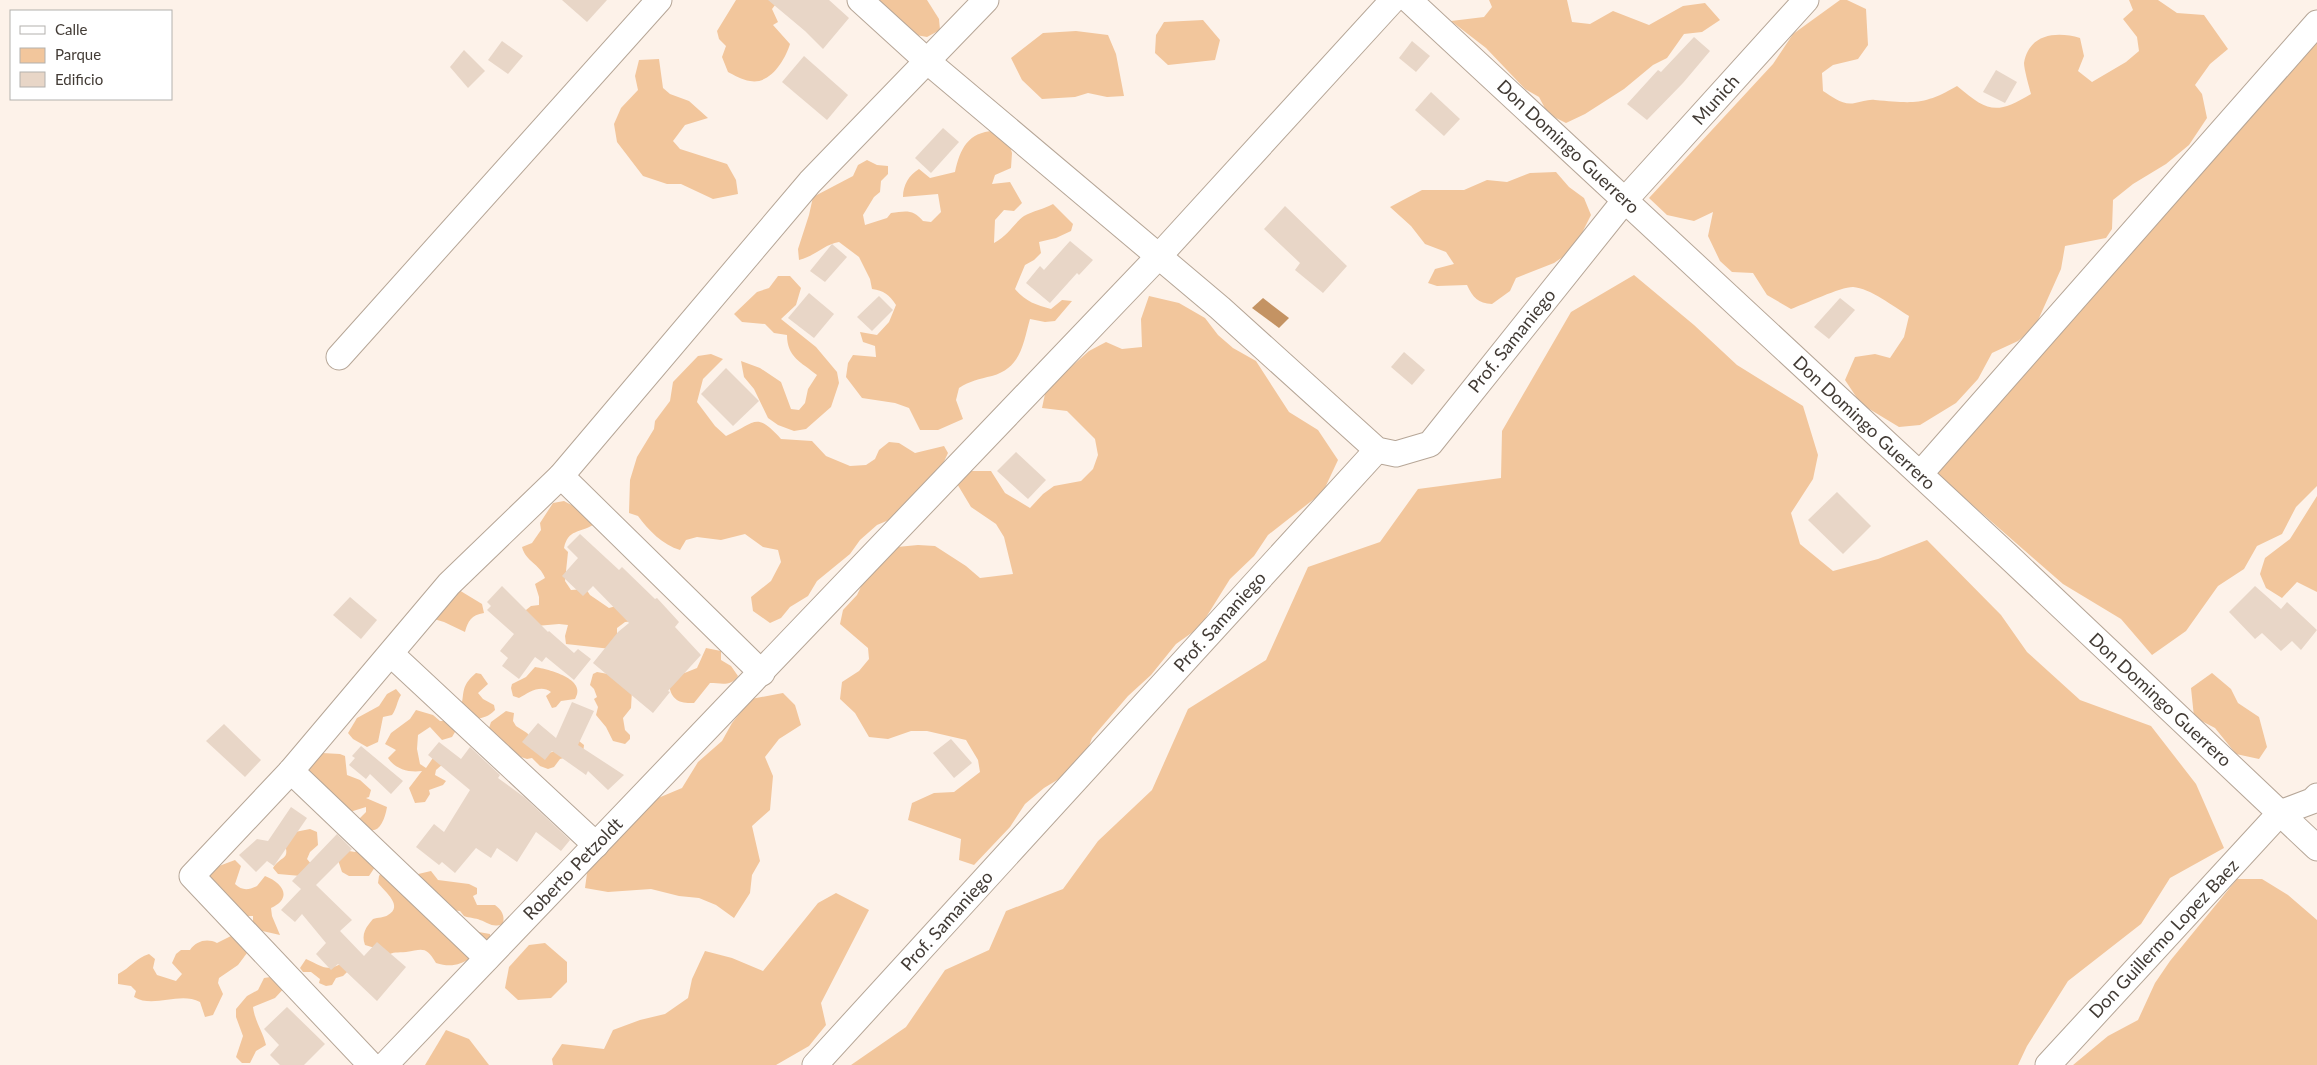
<svg xmlns="http://www.w3.org/2000/svg" width="2317" height="1065" viewBox="0 0 2317 1065" font-family="Lato,sans-serif">
<rect width="100%" height="100%" fill="#fdf2e9"/>
<g fill="#f2c69c">
<path d="M736,0H779L772,9L778,22L773,25L790,44C785,60 770,85 750,81C742,80 734,75 728,72L722,57L726,46L719,39L717,31Z"/>
<polygon points="872,0 927,0 939,19 940,30 927,37 916,35"/>
<polygon points="1489,0 1567,0 1572,22 1590,24 1613,11 1649,25 1683,6 1705,3 1720,20 1702,32 1684,34 1667,58 1653,65 1624,89 1585,114 1566,123 1548,114 1539,97 1525,89 1486,48 1451,21 1484,17 1492,7"/>
<path d="M1840,0H1847L1866,9L1868,45L1858,59L1833,65L1822,73L1823,91C1833,97 1843,106 1855,103C1862,102 1868,99 1875,100C1912,103 1923,106 1957,86C1988,112 1996,115 2031,94C2029,87 2024,69 2024,63C2029,34 2056,31 2080,38L2084,56L2078,71L2092,82L2126,62L2139,51L2137,37L2123,19L2133,10L2129,0H2158L2177,13L2204,15L2228,49L2210,64L2195,85L2202,94L2207,118L2189,145L2166,164L2133,184L2113,200L2112,229L2106,238L2065,246L2061,269L2035,327L2018,341L1992,353L1978,379L1956,403L1920,425L1899,427L1861,404L1845,380L1855,357L1875,354L1890,358L1904,337L1909,316C1894,307 1870,288 1853,287C1840,287 1805,304 1791,309L1767,295L1753,273L1732,272L1720,261L1708,236L1713,212L1694,221L1667,215L1649,198L1773,64L1793,34Z"/>
<polygon points="1203,20 1220,40 1215,60 1168,65 1155,53 1156,35 1164,22"/>
<polygon points="1076,31 1108,35 1116,54 1124,96 1107,97 1088,93 1075,97 1042,99 1022,80 1011,58 1043,33"/>
<polygon points="2317,35 2317,486 2296,507 2282,534 2257,546 2244,569 2218,586 2186,631 2152,655 2121,619 2063,584 1937,474"/>
<polygon points="659,59 663,88 670,94 689,101 708,118 685,125 673,141 680,149 727,164 736,180 738,194 713,199 681,184 667,184 643,176 617,142 614,124 621,108 638,90 635,76 639,60"/>
<path d="M994,131L1007,136L1012,153L1011,168L995,175L992,184L1010,182L1022,203L1014,211L1004,210L995,220L994,243C1008,236 1015,222 1024,216C1033,211 1044,209 1053,204L1073,224L1071,231L1056,238L1039,242L1041,253L1034,260L1025,265L1015,289C1025,301 1036,305 1051,309L1062,300L1072,301L1055,321L1045,322L1030,319C1023,344 1021,368 992,376C979,379 970,381 959,388L956,400L963,419L938,430H920L909,408L895,403L862,398L846,377L848,363L853,355L876,357L875,346L863,342L860,332L877,335L889,322L896,305C889,294 884,291 872,289L870,279L859,257L839,242C823,245 817,255 799,260L798,249L809,215L813,197L853,176L858,165L867,160L877,165L888,166V174L881,181L880,192L874,197L863,215L865,225L887,218L891,213C906,211 913,209 923,221L931,222L941,212L938,194L903,197C903,185 909,175 919,169L930,178L955,172C960,149 968,132 994,131Z"/>
<path d="M1556,172L1569,187L1584,198L1591,215L1583,231L1579,246L1554,263L1516,278L1510,291L1492,304C1478,303 1473,298 1467,285L1437,286L1428,283L1435,269L1454,264L1446,252L1425,244L1411,226L1390,207L1422,190H1464L1487,180L1507,182L1530,173Z"/>
<polygon points="1634,275 1694,325 1737,365 1803,406 1818,455 1813,479 1791,513 1800,544 1833,571 1878,559 1927,540 2001,615 2027,652 2080,700 2151,726 2196,784 2224,848 2170,878 2141,924 2068,981 2027,1046 2018,1065 851,1065 906,1027 945,970 989,950 1006,911 1063,889 1098,841 1152,790 1188,709 1266,660 1308,567 1380,542 1418,489 1501,478 1502,431 1571,312"/>
<path d="M778,276H790L801,288L796,305L781,319L816,347L837,372L839,383L831,407L806,429L794,431L778,425L768,418L754,389L744,377L741,361L760,368L781,382L791,409L799,410L805,403L808,389L817,375C801,362 787,357 787,335L774,333L765,324L742,322L734,314L757,292L769,288Z"/>
<polygon points="1149,296 1179,303 1205,318 1218,335 1233,348 1256,361 1289,412 1318,430 1338,460 1323,492 1268,535 1254,556 1230,579 1200,627 1176,644 1151,675 1128,696 1092,738 1082,765 1044,788 1025,804 1010,827 974,865 959,860 961,839 908,820 912,803 934,793 954,792 980,772 978,760 966,740 927,731 911,731 888,739 869,737 855,713 840,699 842,682 859,671 869,659 868,648 840,624 843,610 857,595 867,574 897,547 918,545 935,546 966,566 980,578 1013,574 1004,537 996,524 971,507 956,482 970,471 991,471 1005,493 1030,508 1043,494 1054,486 1081,481 1093,469 1098,455 1095,439 1067,411 1042,408 1046,389 1089,351 1106,342 1122,349 1142,347 1141,319"/>
<path d="M711,354L723,359L703,379L697,402L715,426L726,436C755,424 755,410 781,439L812,441L826,456L850,466L866,465L875,459L879,450L889,442L899,443L915,453L944,446L948,453L941,468L896,517L877,525L860,540L850,554L817,581L808,596L790,607L781,618L770,623L753,611L751,597L771,581L781,562L778,550L763,547L745,534L721,540L697,537L686,540L680,550C663,545 648,530 638,516L629,513L630,480L637,457L654,429L655,421L670,401L673,382L698,356Z"/>
<polygon points="2317,496 2317,592 2297,582 2282,598 2266,588 2260,574 2265,558 2290,539"/>
<path d="M564,501C574,506 589,514 593,525C580,533 568,529 564,548L568,552L565,581L571,590L586,589L590,595L609,608L616,606L635,621L625,622L617,628V635L611,649L566,644L565,636L568,625L559,624L536,626L521,614L531,606L539,605V597L535,584L545,578C539,563 526,562 522,547L532,543L541,530L540,523L553,503Z"/>
<path d="M449,584L482,604L484,613C471,615 468,621 465,632L444,622L424,616Z"/>
<path d="M706,648L721,651V660L731,666L738,676C731,687 721,683 710,683L694,703C679,704 670,699 669,683L682,674L697,668Z"/>
<path d="M535,667C548,669 588,679 575,699L561,701L556,707L552,708L546,696L551,692C541,684 529,692 519,698L513,696L511,688L512,684L526,677Z"/>
<polygon points="597,672 608,674 632,690 631,708 623,718 625,730 630,735 630,739 625,744 613,741 606,727 596,715 598,707 594,699 597,697 594,689 590,685 593,674"/>
<path d="M476,673L481,674L488,684L478,693L483,699L494,705L495,710C487,718 481,719 470,718L461,707C465,692 460,687 476,673Z"/>
<polygon points="2212,673 2231,689 2238,703 2259,717 2267,747 2259,759 2236,754 2215,728 2194,717 2191,688"/>
<path d="M396,689L401,695C397,701 397,708 392,715L383,717L378,742L367,747L353,739L348,733L357,718L379,706L387,694Z"/>
<polygon points="783,693 795,705 801,725 779,739 765,757 773,776 770,810 752,826 760,861 752,875 750,893 734,918 716,905 699,898 679,896 651,889 608,892 585,888 588,866 651,801 682,788 698,762 722,741 732,723 751,699"/>
<path d="M416,710L433,715L440,721H446L454,727L455,732L452,737L442,740L430,727L418,735L417,749L420,764L426,768L437,752L444,763L436,770L435,775L446,781L443,785L429,790L430,794L425,802L415,803L409,788L422,771C409,773 395,769 388,758L396,750L385,744L391,733L410,719Z"/>
<polygon points="506,711 514,713 513,721 516,726 527,733 547,754 579,741 584,745 583,753 560,759 554,767 548,769 540,766 532,758 527,759 521,757 488,731 491,722"/>
<path d="M322,753L340,754L345,756L347,775L360,780L371,790L369,797L366,798L387,807C384,826 373,842 359,819L366,812V807L353,811H342L301,771Z"/>
<path d="M310,829L317,832L318,845L310,852L307,859L312,865L301,876L278,874L273,868C281,855 291,861 284,842L295,832Z"/>
<polygon points="359,849 377,864 369,876 349,876 342,872 337,857 343,850 355,852"/>
<path d="M235,860L241,866L235,884C242,891 249,890 257,886L265,876C283,883 293,898 271,908L272,916L280,935L258,930L253,926V916H246L207,886L211,869Z"/>
<path d="M385,867L414,875L431,871L438,880L469,884L477,888V894L473,896L477,905H495C502,910 505,916 503,924C492,928 489,923 480,920C476,918 469,918 464,916L460,911L450,910L473,931L490,934V942C473,957 460,971 436,963C426,946 423,949 406,952C397,953 394,951 386,956L375,948L365,945C361,934 366,927 373,919C378,917 384,918 388,915C404,906 385,892 378,883L379,876Z"/>
<polygon points="2237,879 2262,879 2288,895 2317,920 2317,1065 2073,1065 2108,1036 2138,1020 2155,983 2170,961"/>
<polygon points="836,893 869,910 821,1003 826,1025 809,1046 776,1065 553,1065 552,1059 562,1044 604,1049 613,1030 640,1020 665,1014 688,998 692,979 705,951 732,958 763,971 818,903"/>
<path d="M233,935L247,953L238,965L219,978L218,983L223,994L213,1015L205,1017L200,1002C179,991 154,1009 134,997L136,991L131,986L118,984V974C130,968 136,958 149,954L155,959L153,968L157,975L176,981L182,974L172,963L176,954L181,950H190C196,941 207,938 217,943Z"/>
<polygon points="545,943 567,962 567,982 551,998 518,1000 505,988 509,967 529,945"/>
<path d="M306,959C323,966 325,973 344,962L348,971L343,976L336,978L332,985L326,986L319,983L320,979L311,972H303L300,968Z"/>
<path d="M277,976L287,985L275,998L253,1007C255,1022 263,1032 266,1045L256,1051L250,1063H242L236,1057L243,1036L236,1017V1009L247,996L258,990L264,978Z"/>
<polygon points="446,1030 469,1039 489,1065 425,1065"/>
</g>
<polygon fill="#c49363" points="1263,298 1289,318 1279,328 1252,308"/>
<g fill="#e8d6c7">
<polygon points="562,0 607,0 587,22"/>
<polygon points="768,0 829,0 849,18 823,49 805,31"/>
<polygon points="1694,37 1710,51 1683,83 1647,120 1627,104 1658,70 1661,72"/>
<polygon points="502,41 523,56 508,74 488,60"/>
<polygon points="1412,41 1430,56 1416,72 1399,58"/>
<polygon points="464,50 485,71 468,88 450,67"/>
<polygon points="804,56 848,95 827,120 782,82"/>
<polygon points="1996,70 2017,82 2005,103 1983,92"/>
<polygon points="1431,92 1460,119 1444,136 1415,110"/>
<polygon points="943,128 959,142 931,173 915,158"/>
<polygon points="1285,206 1347,266 1323,293 1295,270 1300,263 1264,229"/>
<polygon points="1070,241 1093,260 1079,275 1077,273 1050,303 1026,283 1040,266 1044,270"/>
<polygon points="832,244 847,257 825,282 810,271"/>
<polygon points="809,293 834,314 814,338 788,318"/>
<polygon points="879,296 893,310 872,331 857,317"/>
<polygon points="1840,298 1855,310 1829,339 1814,327"/>
<polygon points="1404,352 1425,370 1412,385 1391,367"/>
<polygon points="726,368 759,401 733,426 701,394"/>
<polygon points="1016,452 1046,480 1028,499 997,471"/>
<polygon points="1837,492 1871,526 1843,554 1808,520"/>
<polygon points="580,534 619,570 622,567 655,599 657,598 679,622 675,627 701,655 668,691 670,692 653,713 593,663 618,632 629,623 593,586 583,596 562,576 578,558 567,547"/>
<polygon points="502,586 548,632 549,631 574,653 578,649 591,659 574,680 546,657 542,662 535,657 519,679 502,666 508,658 500,651 514,634 487,610 491,606 487,602"/>
<polygon points="2255,586 2281,609 2287,602 2317,630 2301,650 2292,641 2281,651 2262,633 2255,639 2229,612"/>
<polygon points="350,597 377,620 361,639 333,615"/>
<polygon points="572,702 594,711 578,745 624,775 608,790 588,771 586,775 552,751 545,760 522,742 538,723 556,738"/>
<polygon points="224,724 261,760 245,777 206,741"/>
<polygon points="951,739 972,763 954,778 933,753"/>
<polygon points="439,742 461,759 470,747 500,775 498,778 524,797 570,840 561,851 536,832 517,862 497,848 491,858 476,848 455,873 442,862 439,865 416,847 434,824 444,832 470,790 428,755"/>
<polygon points="361,746 403,781 391,794 370,774 366,779 349,765 355,758 352,756"/>
<polygon points="291,807 307,818 274,866 267,861 256,872 239,855 257,839 268,841"/>
<polygon points="337,834 352,849 316,885 352,920 340,931 364,956 377,942 406,967 377,1001 338,964 331,970 316,954 326,943 302,914 295,922 281,910 301,889 292,881"/>
<polygon points="287,1007 325,1044 304,1065 280,1065 270,1055 279,1045 264,1029"/>
</g>
<g fill="none" stroke-linecap="round" stroke-linejoin="round">
<g stroke="#b6a697" stroke-width="27">
<g id="minor">
<polyline points="860,0 927,61 1220,308 1377,450 1396,454 1430,444 1625,200 1806,0"/>
<polyline points="1409,0 2008,556 2317,848"/>
<polyline points="339,357 659,0"/>
<polyline points="1920,474 2317,23"/>
<polyline points="561,476 762,673"/>
<polyline points="391,654 596,845"/>
<polyline points="291,771 487,958"/>
<polyline points="371,1065 192,876 291,771 449,584 561,476 810,182 986,0"/>
<polyline points="385,1065 1159,256 1393,0"/>
<polyline points="815,1065 1377,450"/>
<polyline points="2048,1065 2280,813 2312,801 2317,796"/>
</g>
</g>
<use href="#minor" stroke="#fff" stroke-width="25"/>
</g>
<g text-anchor="middle" stroke-width="5" stroke-linejoin="round" paint-order="stroke">
<g font-size="18" fill="#423b35" stroke="#fff">
<text transform="translate(1716 100) rotate(-48)" y="6">Munich</text>
<text transform="translate(1568 147) rotate(43)" y="6">Don Domingo Guerrero</text>
<text transform="translate(1512 341) rotate(-51)" y="6">Prof. Samaniego</text>
<text transform="translate(1864 423) rotate(43)" y="6">Don Domingo Guerrero</text>
<text transform="translate(1220 622) rotate(-48)" y="6">Prof. Samaniego</text>
<text transform="translate(2160 700) rotate(43)" y="6">Don Domingo Guerrero</text>
<text transform="translate(573 869) rotate(-46)" y="6">Roberto Petzoldt</text>
<text transform="translate(947 921) rotate(-48)" y="6">Prof. Samaniego</text>
<text transform="translate(2164 939) rotate(-47)" y="6">Don Guillermo Lopez Baez</text>
</g>
</g>
<rect x="10" y="10" width="162" height="90" fill="#ffffff" stroke="#b3b1ae"/>
<rect x="20" y="26" width="25" height="8" fill="#ffffff" stroke="#b3b1ae"/>
<text x="55" y="35" font-size="15" fill="#423b35">Calle</text>
<rect x="20" y="48" width="25" height="15" fill="#f2c69c" stroke="#b3b1ae"/>
<text x="55" y="60" font-size="15" fill="#423b35">Parque</text>
<rect x="20" y="72" width="25" height="15" fill="#e8d6c7" stroke="#b3b1ae"/>
<text x="55" y="85" font-size="15" fill="#423b35">Edificio</text>
</svg>
